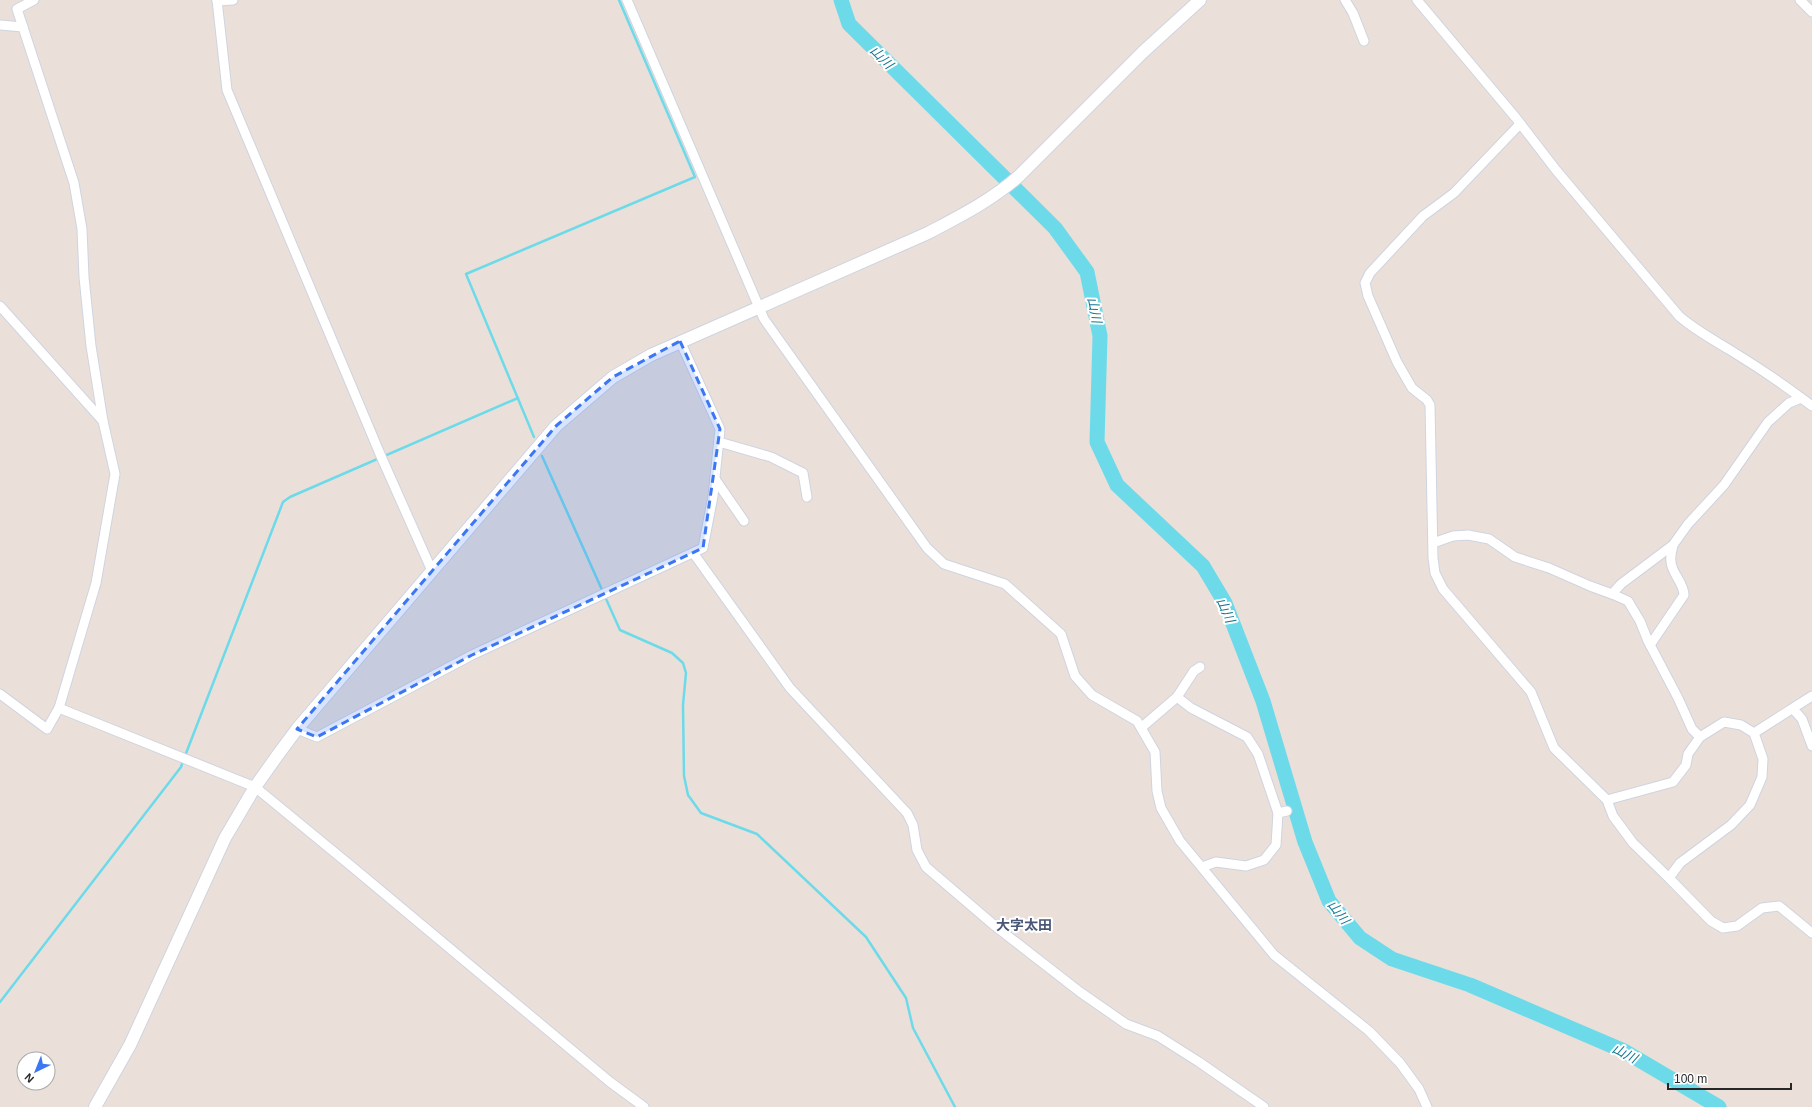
<svg xmlns="http://www.w3.org/2000/svg" width="1812" height="1107" viewBox="0 0 1812 1107" font-family="Helvetica,'Noto Sans JP',sans-serif">
<rect width="100%" height="100%" fill="#eae0d9"/>
<g fill="none" stroke-linecap="round" stroke-linejoin="round">
<g stroke="#6ddaea" stroke-width="2.5">
<polyline points="534,437 466,274 695,177 619,0"/>
<polyline points="542,456 620,630 672,653 683,663 686,673 683,705 684,776 688,795 701,813 757,834 866,937 906,998 913,1028 955,1107"/>
<polyline points="185,756 283,502 290,497 518,398"/>
<polyline points="0,1002 181,767 183,761"/>
</g>
<polyline stroke="#6ddaea" stroke-width="15" points="841,0 849,24 1055,228 1087,272 1100,336 1097,442 1117,485 1203,566 1225,603 1263,701 1305,842 1329,901 1360,938 1392,959 1470,985 1624,1051 1719,1107"/>
<g stroke="#ced4e0" stroke-width="11">
<g id="minor">
<polyline points="217,0 227,90 380,454 432,571"/>
<polyline points="627,0 764,319 927,548 944,564 1005,584 1061,634 1075,676 1092,695 1137,721 1155,752 1157,791 1161,808 1180,841 1274,955 1369,1031 1400,1063 1419,1089 1427,1107"/>
<polyline points="1345,0 1353,13 1364,41"/>
<path d="M1417,0L1516,118L1556,170L1679,316C1695,330 1712,339 1730,350C1758,367 1786,386 1812,406"/>
<polyline points="1800,0 1812,12"/>
<polyline points="217,1 233,0"/>
<polyline points="0,25 23,27"/>
<polyline points="1520,124 1454,193 1423,216 1370,273 1365,283 1368,296 1397,362 1412,388 1427,400 1430,405 1433,558 1435,573 1443,589 1531,692 1554,748 1607,800 1613,816 1633,843 1669,878"/>
<polyline points="0,306 103,421"/>
<polyline points="719,442 771,457 803,473 807,497"/>
<polyline points="715,479 744,521"/>
<polyline points="1433,543 1453,536 1468,535 1489,539 1515,557 1549,568 1590,586 1612,594 1621,584 1673,545 1688,524 1724,485 1768,422 1789,403 1801,398"/>
<polyline points="694,554 790,688 907,813 913,825 917,850 926,867 995,926 1080,992 1126,1024 1158,1036 1199,1062 1264,1107"/>
<polyline points="1612,594 1628,601 1640,621 1648,641 1678,698 1692,729 1700,737 1724,722 1741,725 1754,733 1763,759 1762,777 1750,805 1731,825 1680,863 1669,878 1711,921 1723,928 1737,926 1762,908 1779,906 1812,933"/>
<path d="M1650,645L1684,595C1684,583 1672,574 1671,562C1670,556 1672,550 1673,545"/>
<polyline points="0,694 47,729 59,708 96,583 115,474 103,421 91,346 84,277 82,229 74,183 17,9 34,0"/>
<polyline points="1177,697 1191,708 1247,737 1258,754 1278,813"/>
<polyline points="59,708 255,787 356,870 610,1082 644,1107"/>
<polyline points="1793,709 1802,719 1812,746"/>
<polyline points="1142,727 1177,697 1194,671 1200,667"/>
<polyline points="297,729 317,737 472,655 703,548 713,496 720,429 680,341"/>
<polyline points="1754,733 1812,696"/>
<polyline points="1607,800 1673,782 1686,765 1688,754 1700,737"/>
<polyline points="1202,867 1216,862 1246,866 1264,860 1276,845 1278,813 1287,811"/>
</g>
</g>
<g stroke="#ced4e0" stroke-width="14">
<path id="tertiary" d="M95,1107L130,1045L225,838L255,787L277,756L297,729L556,426L613,377L651,355L928,233C960,216 992,200 1019,176L1143,52L1200,0"/>
</g>
<use href="#minor" stroke="#fff" stroke-width="9"/>
<use href="#tertiary" stroke="#fff" stroke-width="12"/>
</g>
<path fill="#3b77f4" fill-opacity="0.2" stroke="#3b77f4" stroke-width="3" stroke-dasharray="8 5" stroke-linejoin="round" d="M680,341L720,429L703,548L472,655L317,737L297,729L556,426L613,377Z"/>
<g text-anchor="middle" stroke-width="4" stroke-linejoin="round" paint-order="stroke">
<g font-size="13" font-style="italic" fill="#117791" stroke="#fff">
<text transform="translate(882 57) rotate(45)" y="5">山川</text>
<text transform="translate(1095 310) rotate(78)" y="5">山川</text>
<text transform="translate(1226 610) rotate(66)" y="5">山川</text>
<text transform="translate(1339 912) rotate(52)" y="5">山川</text>
<text transform="translate(1625 1053) rotate(27)" y="5">山川</text>
</g>
<g font-size="14" font-weight="bold" fill="#495776" stroke="#fff">
<text x="1024" y="930">大字太田</text>
</g>
</g>
<g transform="translate(36 1071) rotate(223)"><circle r="19" fill="#ffffff" stroke="#a9a9a9"/>
<path d="M0-3L7 15L0 10L-7 15Z" fill="#3b77f4"/>
<text y="-6" font-size="11" font-weight="bold" text-anchor="middle" fill="#272727">N</text>
</g>
<path d="M1668 1083v6h123v-6" fill="none" stroke="#272727" stroke-width="2"/>
<text x="1674" y="1083" font-size="12" fill="#272727" stroke="#ffffff" stroke-width="3" paint-order="stroke">100 m</text>
</svg>
